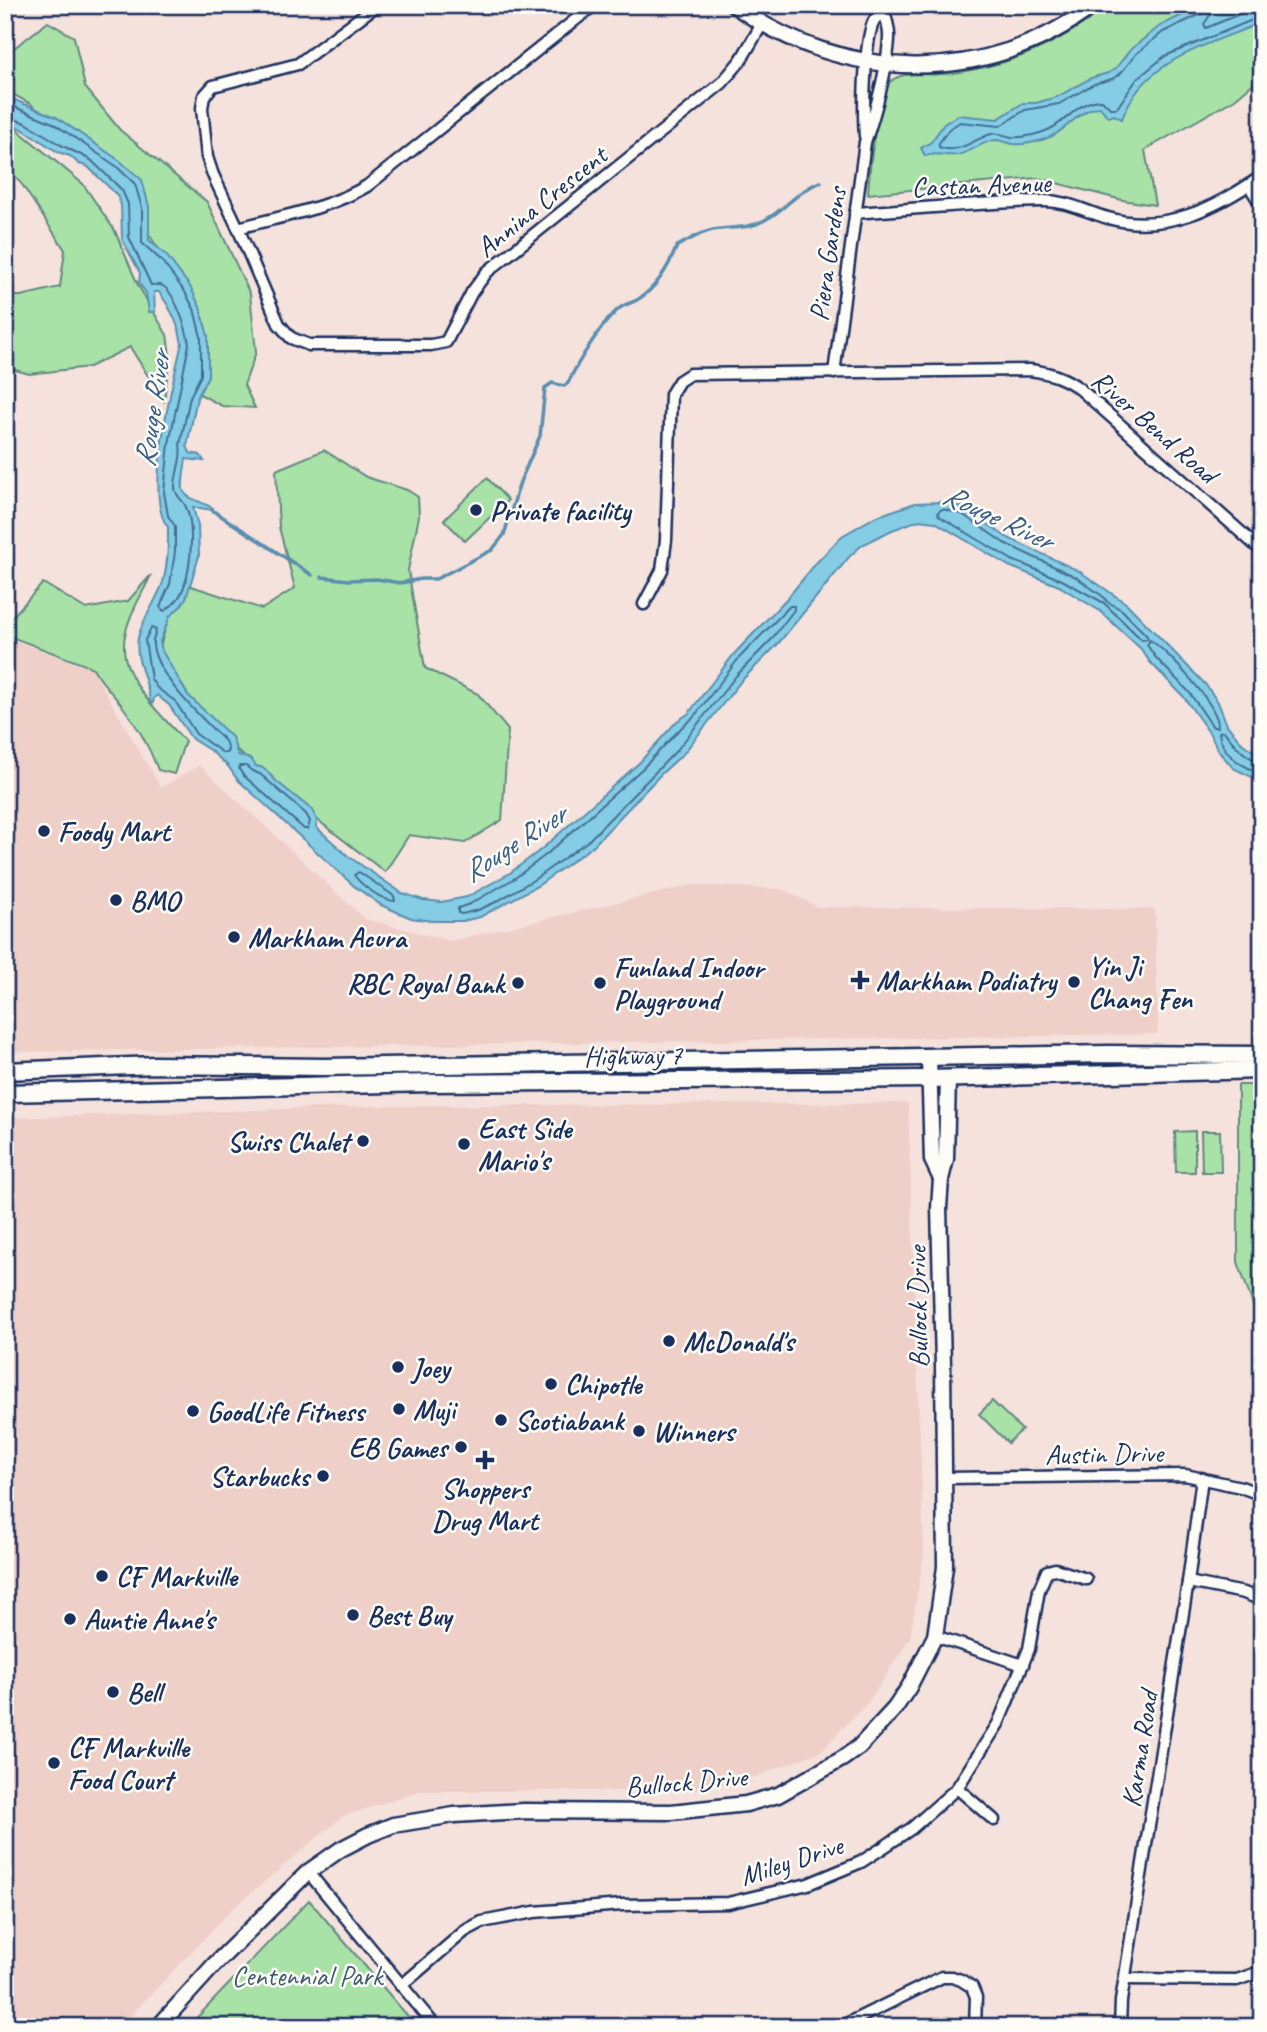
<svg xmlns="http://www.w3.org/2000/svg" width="1267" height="2032" viewBox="0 0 1267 2032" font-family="Caveat,sans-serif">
<rect width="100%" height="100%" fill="#f5e2dc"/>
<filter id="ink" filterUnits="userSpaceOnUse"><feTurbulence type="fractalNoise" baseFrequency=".0143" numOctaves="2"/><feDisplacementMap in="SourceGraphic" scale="14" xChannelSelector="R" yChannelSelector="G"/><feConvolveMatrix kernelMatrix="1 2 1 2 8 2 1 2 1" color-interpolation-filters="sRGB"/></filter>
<g filter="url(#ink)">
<g fill="#efd0c9">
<polygon points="5,637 92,669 161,788 199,765 365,919 450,941 693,885 782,889 818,907 1155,909 1158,1034 5,1052"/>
<polygon points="908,1103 924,1553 910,1638 870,1700 821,1751 748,1780 687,1791 419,1791 342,1817 231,1910 120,2027 5,2027 5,1118 384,1106"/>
</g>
<g fill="#a9e2a7" stroke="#628882" stroke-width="2">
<path d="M1108,5H1262V76L1235,99L1145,150L1155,205L1122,200L1037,178L868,194C869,174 877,92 891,81C904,70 928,76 943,74C957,73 972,70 985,67C1030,57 1073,34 1108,5Z"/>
<polygon points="48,22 74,37 85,87 120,130 207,202 250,294 256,352 244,385 255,408 222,406 194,391 203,356 161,253 143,225 71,142 31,104 5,90 5,55"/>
<polygon points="5,124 14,127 83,184 115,231 138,285 167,335 170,355 164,401 130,347 89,367 29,374 5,367 5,296 21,296 60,287 65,250 23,186 5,163"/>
<polygon points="324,450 366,477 407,490 418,497 419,516 408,570 425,668 478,694 508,730 502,820 465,843 409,835 385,872 280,791 234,747 156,661 168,619 185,584 262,609 295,588 279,527 276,470"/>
<polygon points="487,478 508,500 465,541 444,520"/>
<path d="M151,575C141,597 124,622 124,646C123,681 163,717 185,741L174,774L158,770C149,746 136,723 120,703C110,691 101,682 93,668L6,635L5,633V617H12L43,583L86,609L128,601Z"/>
<polygon points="1238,1085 1262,1085 1262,1331 1238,1262"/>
<polygon points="1195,1131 1195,1172 1176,1172 1175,1132"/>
<polygon points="1201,1131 1220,1131 1221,1172 1202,1172"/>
<polygon points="992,1401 1022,1430 1008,1443 979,1414"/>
<polygon points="309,1900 417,2027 188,2027"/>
</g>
<g fill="#84cde5" stroke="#5a8eaf" stroke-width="2">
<path d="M1209,5H1262V22C1210,45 1143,59 1122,119L1114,115L1108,117L1100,107C1077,109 1066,133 1045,139C1036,142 1022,145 1013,144C1008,143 1002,141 997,140C983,140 971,153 957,155C946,157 935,151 925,156L921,148L931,142L944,124L958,115L998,119L1023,103H1036L1057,97L1091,78L1108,73L1115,69L1131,49L1160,26L1194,9Z"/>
<path d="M5,96L56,117L120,161L142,180L149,207V240L166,255L191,288L200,307L208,336V376L197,398L187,446L190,453L200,455L204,461L186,459C180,500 178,491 213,508L212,510L193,507L198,526L199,556L186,598L181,606L170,616L160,641L162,651L188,695L232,737L238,755L251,759L256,766L264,768L276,781L312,810L317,820L316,827L348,856L402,893L423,900L441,902L467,897L510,873L543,848L639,763L677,721L688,714L734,654L789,596L817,562L842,536L875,517L915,503L940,502L965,508L1006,537L1079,571L1127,604L1205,684L1218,702L1227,725L1243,744L1262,757V782L1233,768L1218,750L1210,734L1183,696L1150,662L1141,649L1100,611L1059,586L1009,566L935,522L919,520L892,530L862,545L849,557L777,645L742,680L683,754L661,774L593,846L539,885L480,917L463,921H432L411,918L381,905L354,886L237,779L228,766L211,751L192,739L169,705L157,695L154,698L153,703L150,702C149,681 134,661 138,638C142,619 157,601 163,582C168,565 168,545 168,527C143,498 173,381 182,343C179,325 170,307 159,292H154L155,312H149L146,293L139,283L140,273L122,239L121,205L117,195L87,166L79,164L70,156L58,152L22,129L5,123Z"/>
</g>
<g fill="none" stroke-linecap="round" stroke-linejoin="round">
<g stroke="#456e94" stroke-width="2">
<path d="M1204,5L1201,14L1163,32L1136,54L1120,74L1112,79L1094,84L1059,104L1025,110L1000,126L960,122L949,129L939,143V147C958,155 974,139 991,134C999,132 1005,136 1012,137C1023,138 1040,134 1050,129C1069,120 1079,100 1102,100L1110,108H1117L1137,79L1165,56L1262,16"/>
<polyline points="1213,5 1211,14 1204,24 1206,28 1254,8 1262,7"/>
<path d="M5,103L53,123L116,166L135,184L142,208V243L161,260L185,292L194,309L201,337V375L190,397L180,445C183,458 175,473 175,487C175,496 182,499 185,505C196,526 191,582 177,600C174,604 169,608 164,611L160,607L170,584L175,552V526L168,516L164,492L169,444L189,344C187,330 175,293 163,286C159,284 155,285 151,285L129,237L128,204L122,190L91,160L61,145L26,123L5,116"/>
<polygon points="942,509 962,514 1004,543 1076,577 1105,598 1106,601 1122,610 1147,636 1148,639 1142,640 1104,603 1062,580 1012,560 939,516 938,512"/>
<polygon points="790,606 794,606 794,610 771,640 736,676 677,750 588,841 535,879 496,902 478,910 462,914 458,913 458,908 470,904 515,878 547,854 643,768 682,727 693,718 739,658"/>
<path d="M151,628L156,630C155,634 154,637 153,640C150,671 205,721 225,741L228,749L227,753H223L196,734L175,701L157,688L151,679L145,640Z"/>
<path d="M1150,640C1168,651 1220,707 1218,727H1213L1189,692L1156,658L1147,645Z"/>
<path d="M1262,762C1245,759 1234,744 1224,731L1219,732C1221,754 1243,767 1262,774"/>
<polygon points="240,766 246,766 252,771 260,774 306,814 310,821 308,829 304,829 243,775 239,769"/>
<path d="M359,872L394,896L395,901C382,901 361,885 354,875Z"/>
</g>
<g stroke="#5a8eaf" stroke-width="3.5">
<polyline points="212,510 312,575"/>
<path d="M322,577L349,580L377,579L400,583L421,579H436L492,550L504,535L520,482L540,436L545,388L552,383L564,386L568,383C578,362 602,322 620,308C626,303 634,303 640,298C658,286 669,266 677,246C688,241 701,232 713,230C727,227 742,229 756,224C782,215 796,190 821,182"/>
</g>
<g stroke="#1b2f5e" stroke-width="15">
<g id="street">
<polyline points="377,5 298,64 213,86 204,96 202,108 207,157 213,175 238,228 279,324 291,338 309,345 431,345 446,342 472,292 487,272 722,83 741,60 762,24"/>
<path d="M865,136C863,113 864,36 875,19C876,18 883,12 883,11"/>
<polyline points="1249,185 1262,206"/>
<path d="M855,213C917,209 980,202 1042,201C1066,200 1086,212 1108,218C1164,234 1216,208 1262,176"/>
<path d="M238,228C282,216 328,209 367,186L594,5"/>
<path d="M834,373L865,142C875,114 888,66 889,38C890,25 883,15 884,5"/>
<path d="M644,604L662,570L666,540L671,394L679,381L690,374L1030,370C1050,373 1064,377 1080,389L1262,551"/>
<polyline points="943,1478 1185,1475 1241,1487 1262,1495"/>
<polyline points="1188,1582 1244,1593 1262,1600"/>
<polyline points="935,1636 1023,1665"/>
<polyline points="957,1788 994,1820"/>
<polyline points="308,1872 436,2027"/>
<polyline points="1125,1979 1237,1980 1262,1971"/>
<polyline points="401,1986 465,1931 482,1922 534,1912 622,1905 728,1903 808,1884 861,1862 884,1847 912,1828 957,1788 998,1724 1029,1649 1039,1590 1047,1571 1055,1569 1086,1579"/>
<polyline points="840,2027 942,1977 952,1977 961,1980 972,1987 976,1997 975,2027"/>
<polyline points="1120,2027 1121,2001 1188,1582 1202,1478"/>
</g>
</g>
<g stroke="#1b2f5e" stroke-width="19">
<g id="secondary">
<path d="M734,5C842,83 986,88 1094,5"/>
<polyline points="929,1058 932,1160 941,1179"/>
<polyline points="158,2027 214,1965 308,1872 341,1849 368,1835 393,1825 454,1815 524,1811 671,1812 746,1804 778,1795 842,1759 859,1747 895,1708 909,1687 935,1636 945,1567 943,1365 939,1208 941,1179 946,1159 948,1078"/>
</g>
</g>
<g stroke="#1b2f5e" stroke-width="21">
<g id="primary">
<polyline points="5,1071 155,1065 324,1067 1108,1054 1262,1055"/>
<polyline points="5,1093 432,1083 929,1079 1262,1070"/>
</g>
</g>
<use href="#street" stroke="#fdfcf7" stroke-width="10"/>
<use href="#secondary" stroke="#fdfcf7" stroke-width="14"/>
<use href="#primary" stroke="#fdfcf7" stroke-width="16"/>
</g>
</g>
<g fill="#1b2f5e" stroke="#fdfcf7" stroke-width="2.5">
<circle cx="476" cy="510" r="7"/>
<circle cx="44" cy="831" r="7"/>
<circle cx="116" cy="900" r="7"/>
<circle cx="234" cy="937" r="7"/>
<path d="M856.5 969.5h7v7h7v7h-7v7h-7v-7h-7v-7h7z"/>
<circle cx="1074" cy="982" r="7"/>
<circle cx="518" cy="983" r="7"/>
<circle cx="600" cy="983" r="7"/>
<circle cx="363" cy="1141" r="7"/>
<circle cx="464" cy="1144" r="7"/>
<circle cx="669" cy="1341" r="7"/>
<circle cx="398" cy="1367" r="7"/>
<circle cx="551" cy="1384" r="7"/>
<circle cx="399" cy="1409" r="7"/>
<circle cx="193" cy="1411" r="7"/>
<circle cx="501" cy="1420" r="7"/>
<circle cx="639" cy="1431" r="7"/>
<circle cx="461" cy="1447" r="7"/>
<path d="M481.5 1449.5h7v7h7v7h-7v7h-7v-7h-7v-7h7z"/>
<circle cx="323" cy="1476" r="7"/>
<circle cx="102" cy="1576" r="7"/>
<circle cx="353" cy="1615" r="7"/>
<circle cx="70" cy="1619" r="7"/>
<circle cx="113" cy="1692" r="7"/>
<circle cx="54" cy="1763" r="7"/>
</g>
<g text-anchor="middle" stroke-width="5" stroke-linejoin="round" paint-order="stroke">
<g font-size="28" fill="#1b2f5e" stroke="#fdfcf7">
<text transform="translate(981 184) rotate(-2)" y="10">Castan Avenue</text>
<text transform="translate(541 201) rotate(-39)" y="10">Annina Crescent</text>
<text transform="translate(827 254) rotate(-82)" y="10">Piera Gardens</text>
<text transform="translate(1155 426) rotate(41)" y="10">River Bend Road</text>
<text transform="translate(633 1055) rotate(-1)" y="10">Highway 7</text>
<text transform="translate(917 1307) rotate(-91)" y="10">Bullock Drive</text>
<text transform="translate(1104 1453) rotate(-1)" y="10">Austin Drive</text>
<text transform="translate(1139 1749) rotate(-81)" y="10">Karma Road</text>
<text transform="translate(686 1781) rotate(-5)" y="10">Bullock Drive</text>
<text transform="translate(791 1860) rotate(-18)" y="10">Miley Drive</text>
</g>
<g font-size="28" font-weight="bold" fill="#1b2f5e" stroke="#fdfcf7" text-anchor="start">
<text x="490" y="520">Private facility</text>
<text x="58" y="841">Foody Mart</text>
<text x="130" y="910">BMO</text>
<text x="248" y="947">Markham Acura</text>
<text x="1088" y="976">Yin Ji<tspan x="1088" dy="32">Chang Fen</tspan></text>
<text x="614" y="977">Funland Indoor<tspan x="614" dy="32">Playground</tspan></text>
<text x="876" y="990">Markham Podiatry</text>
<text x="504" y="993" text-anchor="end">RBC Royal Bank</text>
<text x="478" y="1138">East Side<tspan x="478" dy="32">Mario's</tspan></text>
<text x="349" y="1151" text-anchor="end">Swiss Chalet</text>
<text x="683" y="1351">McDonald's</text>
<text x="412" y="1377">Joey</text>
<text x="565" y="1394">Chipotle</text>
<text x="413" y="1419">Muji</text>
<text x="207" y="1421">GoodLife Fitness</text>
<text x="515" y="1430">Scotiabank</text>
<text x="653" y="1441">Winners</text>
<text x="447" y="1457" text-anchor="end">EB Games</text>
<text x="309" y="1486" text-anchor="end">Starbucks</text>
<text x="485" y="1498" text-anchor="middle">Shoppers<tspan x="485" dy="32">Drug Mart</tspan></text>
<text x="116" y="1586">CF Markville</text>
<text x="367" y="1625">Best Buy</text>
<text x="84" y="1629">Auntie Anne's</text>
<text x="127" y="1702">Bell</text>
<text x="68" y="1757">CF Markville<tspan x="68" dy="32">Food Court</tspan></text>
</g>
<g font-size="28" fill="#3e5c70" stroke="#fdfcf7">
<text x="307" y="1985">Centennial Park</text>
</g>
<g font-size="30" font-style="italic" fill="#3a5e86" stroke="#fdfcf7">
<text transform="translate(152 409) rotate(-82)" y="10">Rouge River</text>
<text transform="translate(998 517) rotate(25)" y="10">Rouge River</text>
<text transform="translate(514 843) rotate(-33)" y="10">Rouge River</text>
</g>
</g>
<rect width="1267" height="2032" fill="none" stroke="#fdfcf7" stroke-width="28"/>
<rect x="14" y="14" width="1239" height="2004" fill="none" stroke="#1b2f5e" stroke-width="2.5" filter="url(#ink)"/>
</svg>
